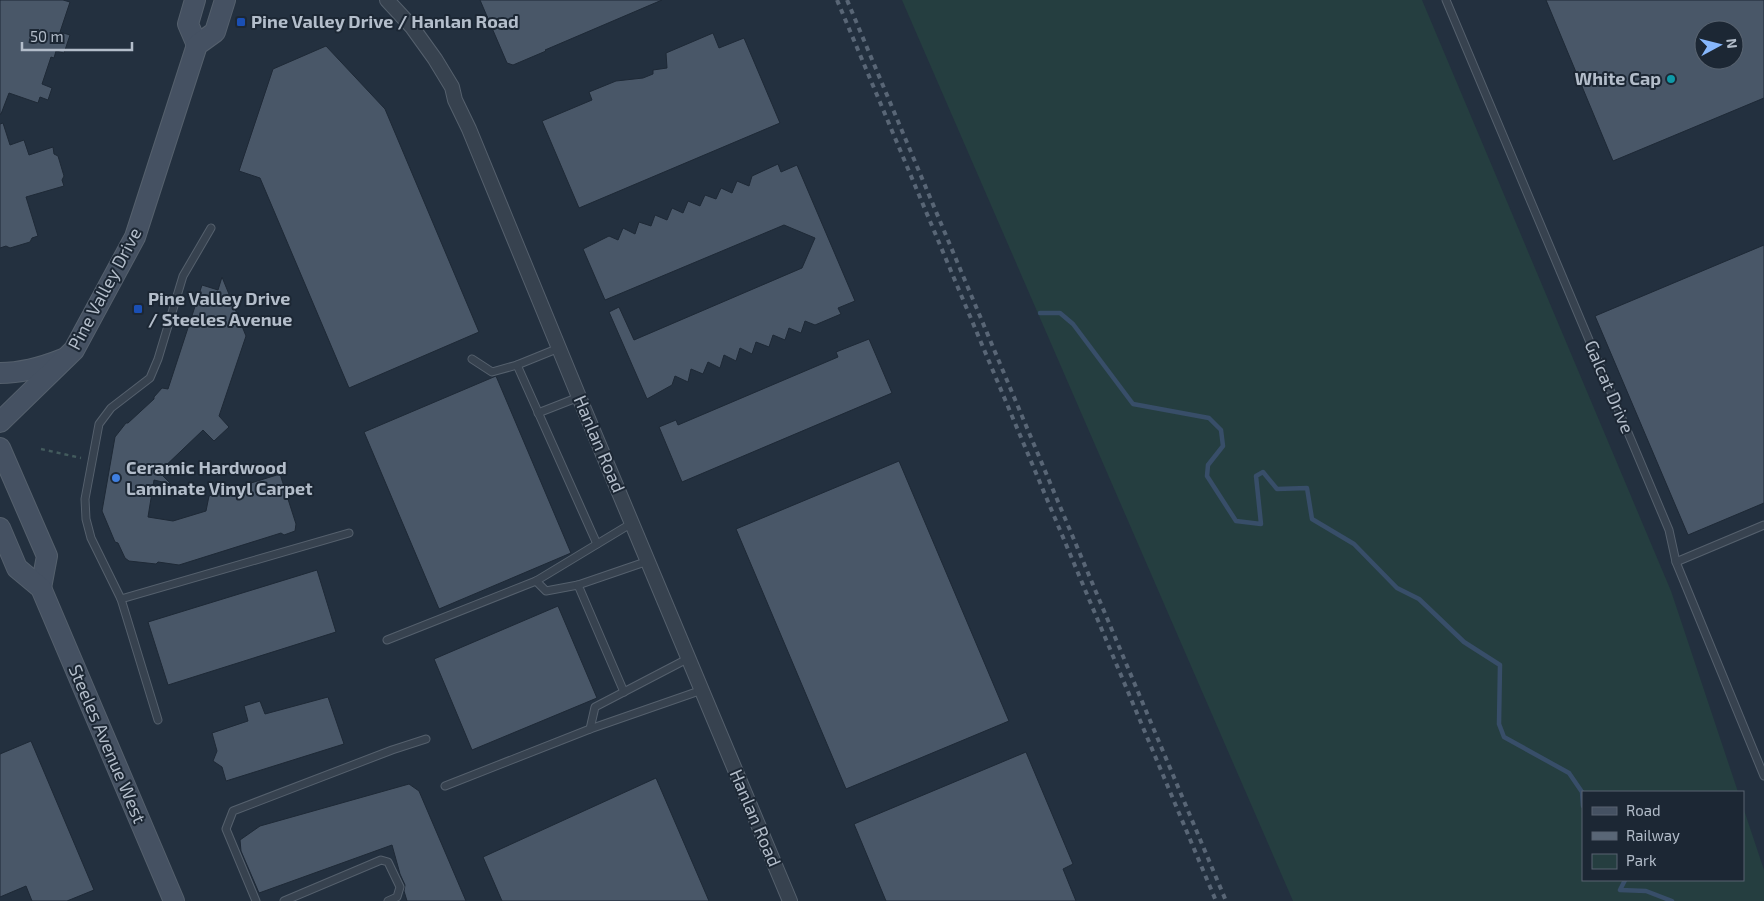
<svg xmlns="http://www.w3.org/2000/svg" width="1764" height="901" viewBox="0 0 1764 901" font-family="'Exo 2',sans-serif">
<rect width="100%" height="100%" fill="#23303f"/>
<polygon fill="#253e40" points="902,0 1422,0 1671,591 1738,792 1583,792 1583,880 1743,880 1743,807 1764,870 1764,901 1293,901"/>
<g fill="none" stroke-linecap="round" stroke-linejoin="round">
<g stroke="#384e69" stroke-width="4.5">
<polyline points="1040,313 1060,313 1073,324 1133,404 1209,418 1221,430 1223,446 1208,465 1207,476 1236,521 1261,524 1256,476 1263,472 1277,489 1307,488 1312,519 1354,544 1397,588 1419,599 1464,642 1500,665 1499,724 1504,737 1569,773 1582,792 1583,806"/>
<polyline points="1625,880 1620,890 1646,891 1672,901"/>
</g>
</g>
<g fill="#495768" stroke="#1e2936" fill-rule="evenodd">
<polygon points="0,0 63,0 70,2 60,32 70,35 64,53 56,51 54,58 51,57 42,84 52,88 48,100 40,97 38,103 9,93 1,114 0,114"/>
<polygon points="480,0 662,0 545,50 546,51 513,65 507,63"/>
<path d="M1546,0H1764V98L1613,161ZM1704,30H1734V60H1704Z"/>
<polygon points="713,33 719,48 744,38 780,123 579,208 542,121 592,100 589,92 616,81 643,78 653,74 653,70 667,68 666,53"/>
<polygon points="326,46 385,109 479,332 349,388 260,178 239,171 273,69"/>
<polygon points="3,123 10,145 24,140 29,155 53,147 54,154 58,156 64,176 62,180 64,186 26,197 38,236 32,238 30,242 10,248 6,246 0,248 0,124"/>
<polygon points="778,164 781,172 797,165 855,301 838,308 841,314 815,325 805,321 801,333 789,328 785,340 773,335 769,347 756,342 752,354 740,348 736,361 724,355 720,368 708,362 703,374 691,369 688,382 675,376 672,385 647,399 609,312 619,307 634,340 802,268 815,238 784,225 605,300 583,249 609,236 618,240 623,228 635,234 639,222 651,226 655,215 667,220 672,208 683,213 688,201 700,206 705,195 716,199 721,188 732,193 737,181 749,186 752,176"/>
<polygon points="1764,245 1764,503 1688,535 1595,316"/>
<polygon points="222,277 246,336 219,416 229,427 214,441 203,430 159,472 171,484 154,480 148,517 173,521 206,511 209,496 280,474 296,524 295,531 284,535 281,533 179,565 158,562 156,564 129,561 125,558 118,543 115,542 102,511 115,437 126,423 128,423 154,399 154,397 162,388 168,389 202,285 218,290"/>
<polygon points="869,339 892,393 682,482 659,427 676,420 678,425 838,357 836,352"/>
<polygon points="496,376 571,553 439,609 364,432"/>
<polygon points="899,461 1009,721 846,789 736,529"/>
<polygon points="317,570 336,632 168,685 148,622"/>
<polygon points="558,606 597,698 472,750 434,659"/>
<polygon points="328,697 344,744 226,781 222,767 213,761 217,751 212,733 248,721 244,706 260,701 265,714"/>
<polygon points="31,741 94,890 67,901 32,901 26,886 0,897 0,754"/>
<polygon points="1026,752 1073,864 1063,869 1076,901 886,901 854,824"/>
<polygon points="656,778 709,901 502,901 483,857"/>
<polygon points="409,784 419,791 466,901 407,901 404,891 405,885 400,874 392,845 259,893 241,851 240,840 260,826"/>
</g>
<g fill="none" stroke-linecap="round" stroke-linejoin="round">
<g stroke="#55606d" stroke-width="9">
<g id="lane">
<polyline points="1446,0 1669,530 1676,562 1764,776"/>
<polyline points="559,348 517,365 597,544"/>
<polyline points="472,359 492,372 517,365"/>
<polyline points="538,413 579,397"/>
<polyline points="1676,562 1764,525"/>
<polyline points="536,581 546,591 578,585"/>
<polyline points="121,599 91,538 86,519 85,499 99,424 111,408 150,378 158,359 183,276 211,228"/>
<polyline points="387,640 536,581 632,523"/>
<polyline points="624,692 578,585 648,561"/>
<polyline points="158,720 121,599 349,533"/>
<polyline points="590,729 595,707 689,658"/>
<polyline points="445,786 590,729 702,690"/>
<polyline points="256,901 226,829 233,811 392,750 426,739"/>
<polyline points="284,901 381,860 388,862 400,887 397,897 388,901"/>
</g>
</g>
<g stroke="#55606d" stroke-width="16">
<polyline id="street" points="387,0 412,27 435,59 452,87 455,100 469,129 579,397 790,901"/>
</g>
<g stroke="#55606d" stroke-width="22">
<g id="secondary">
<polyline points="195,0 188,24 197,45"/>
<path d="M0,373C22,373 43,367 63,359"/>
<polyline points="0,422 74,350 135,237 197,45 215,32 225,0"/>
<polyline points="0,448 47,556 41,588"/>
<polyline points="0,528 17,568 41,588 174,901"/>
</g>
</g>
<polyline stroke="#435b5d" stroke-width="2.5" stroke-dasharray="4 4" stroke-linecap="butt" points="41,449 81,458"/>
<use href="#lane" stroke="#37424f" stroke-width="7"/>
<use href="#street" stroke="#37424f" stroke-width="14"/>
<use href="#secondary" stroke="#455162" stroke-width="20"/>
<g stroke="#596676" stroke-width="4" stroke-dasharray="5 5" stroke-linecap="butt">
<polyline points="837,0 1216,901"/>
<polyline points="847,0 1226,901"/>
</g>
</g>
<g fill="#1a4fb4" stroke="#1c2734" stroke-width="2">
<rect x="236" y="17" width="10" height="10" rx="2.5"/>
<rect x="133" y="304" width="10" height="10" rx="2.5"/>
</g>
<circle fill="#0f9aa8" stroke="#1c2734" stroke-width="2" cx="1671" cy="79" r="5"/>
<circle fill="#3f7fe0" stroke="#1c2734" stroke-width="2" cx="116" cy="478" r="5"/>
<g text-anchor="middle" stroke-width="4" stroke-linejoin="round" paint-order="stroke">
<g font-size="18" font-weight="bold" fill="#b3bdca" stroke="#1c2734" text-anchor="start">
<text x="251" y="28">Pine Valley Drive / Hanlan Road</text>
<text x="1661" y="85" text-anchor="end">White Cap</text>
<text x="148" y="305">Pine Valley Drive<tspan x="148" dy="21">/ Steeles Avenue</tspan></text>
<text x="126" y="474">Ceramic Hardwood<tspan x="126" dy="21">Laminate Vinyl Carpet</tspan></text>
</g>
<g font-size="18" fill="#b3bdca" stroke="#1c2734">
<text transform="translate(105 289) rotate(-62)" y="6">Pine Valley Drive</text>
<text transform="translate(1609 387) rotate(67)" y="6">Galcat Drive</text>
<text transform="translate(599 444) rotate(67)" y="6">Hanlan Road</text>
<text transform="translate(107 744) rotate(67)" y="6">Steeles Avenue West</text>
<text transform="translate(755 818) rotate(67)" y="6">Hanlan Road</text>
</g>
</g>
<rect x="1582" y="791" width="162" height="90" fill="#1c2734" stroke="#586370"/>
<rect x="1592" y="807" width="25" height="8" fill="#455162" stroke="#586370"/>
<text x="1626" y="816" font-size="15" fill="#b3bdca">Road</text>
<rect x="1592" y="832" width="25" height="8" fill="#596676" stroke="#586370"/>
<text x="1626" y="841" font-size="15" fill="#b3bdca">Railway</text>
<rect x="1592" y="854" width="25" height="15" fill="#253e40" stroke="#586370"/>
<text x="1626" y="866" font-size="15" fill="#b3bdca">Park</text>
<g transform="translate(1719 45) rotate(83)"><circle r="24" fill="#1c2734" stroke="#586370"/>
<path d="M0-4L9 19L0 12L-9 19Z" fill="#87b7fc"/>
<text y="-8" font-size="14" font-weight="bold" text-anchor="middle" fill="#b3bdca">N</text>
</g>
<path d="M22 42v8h110v-8" fill="none" stroke="#b3bdca" stroke-width="2.5"/>
<text x="30" y="42" font-size="15" fill="#b3bdca" stroke="#1c2734" stroke-width="4" paint-order="stroke">50 m</text>
</svg>
